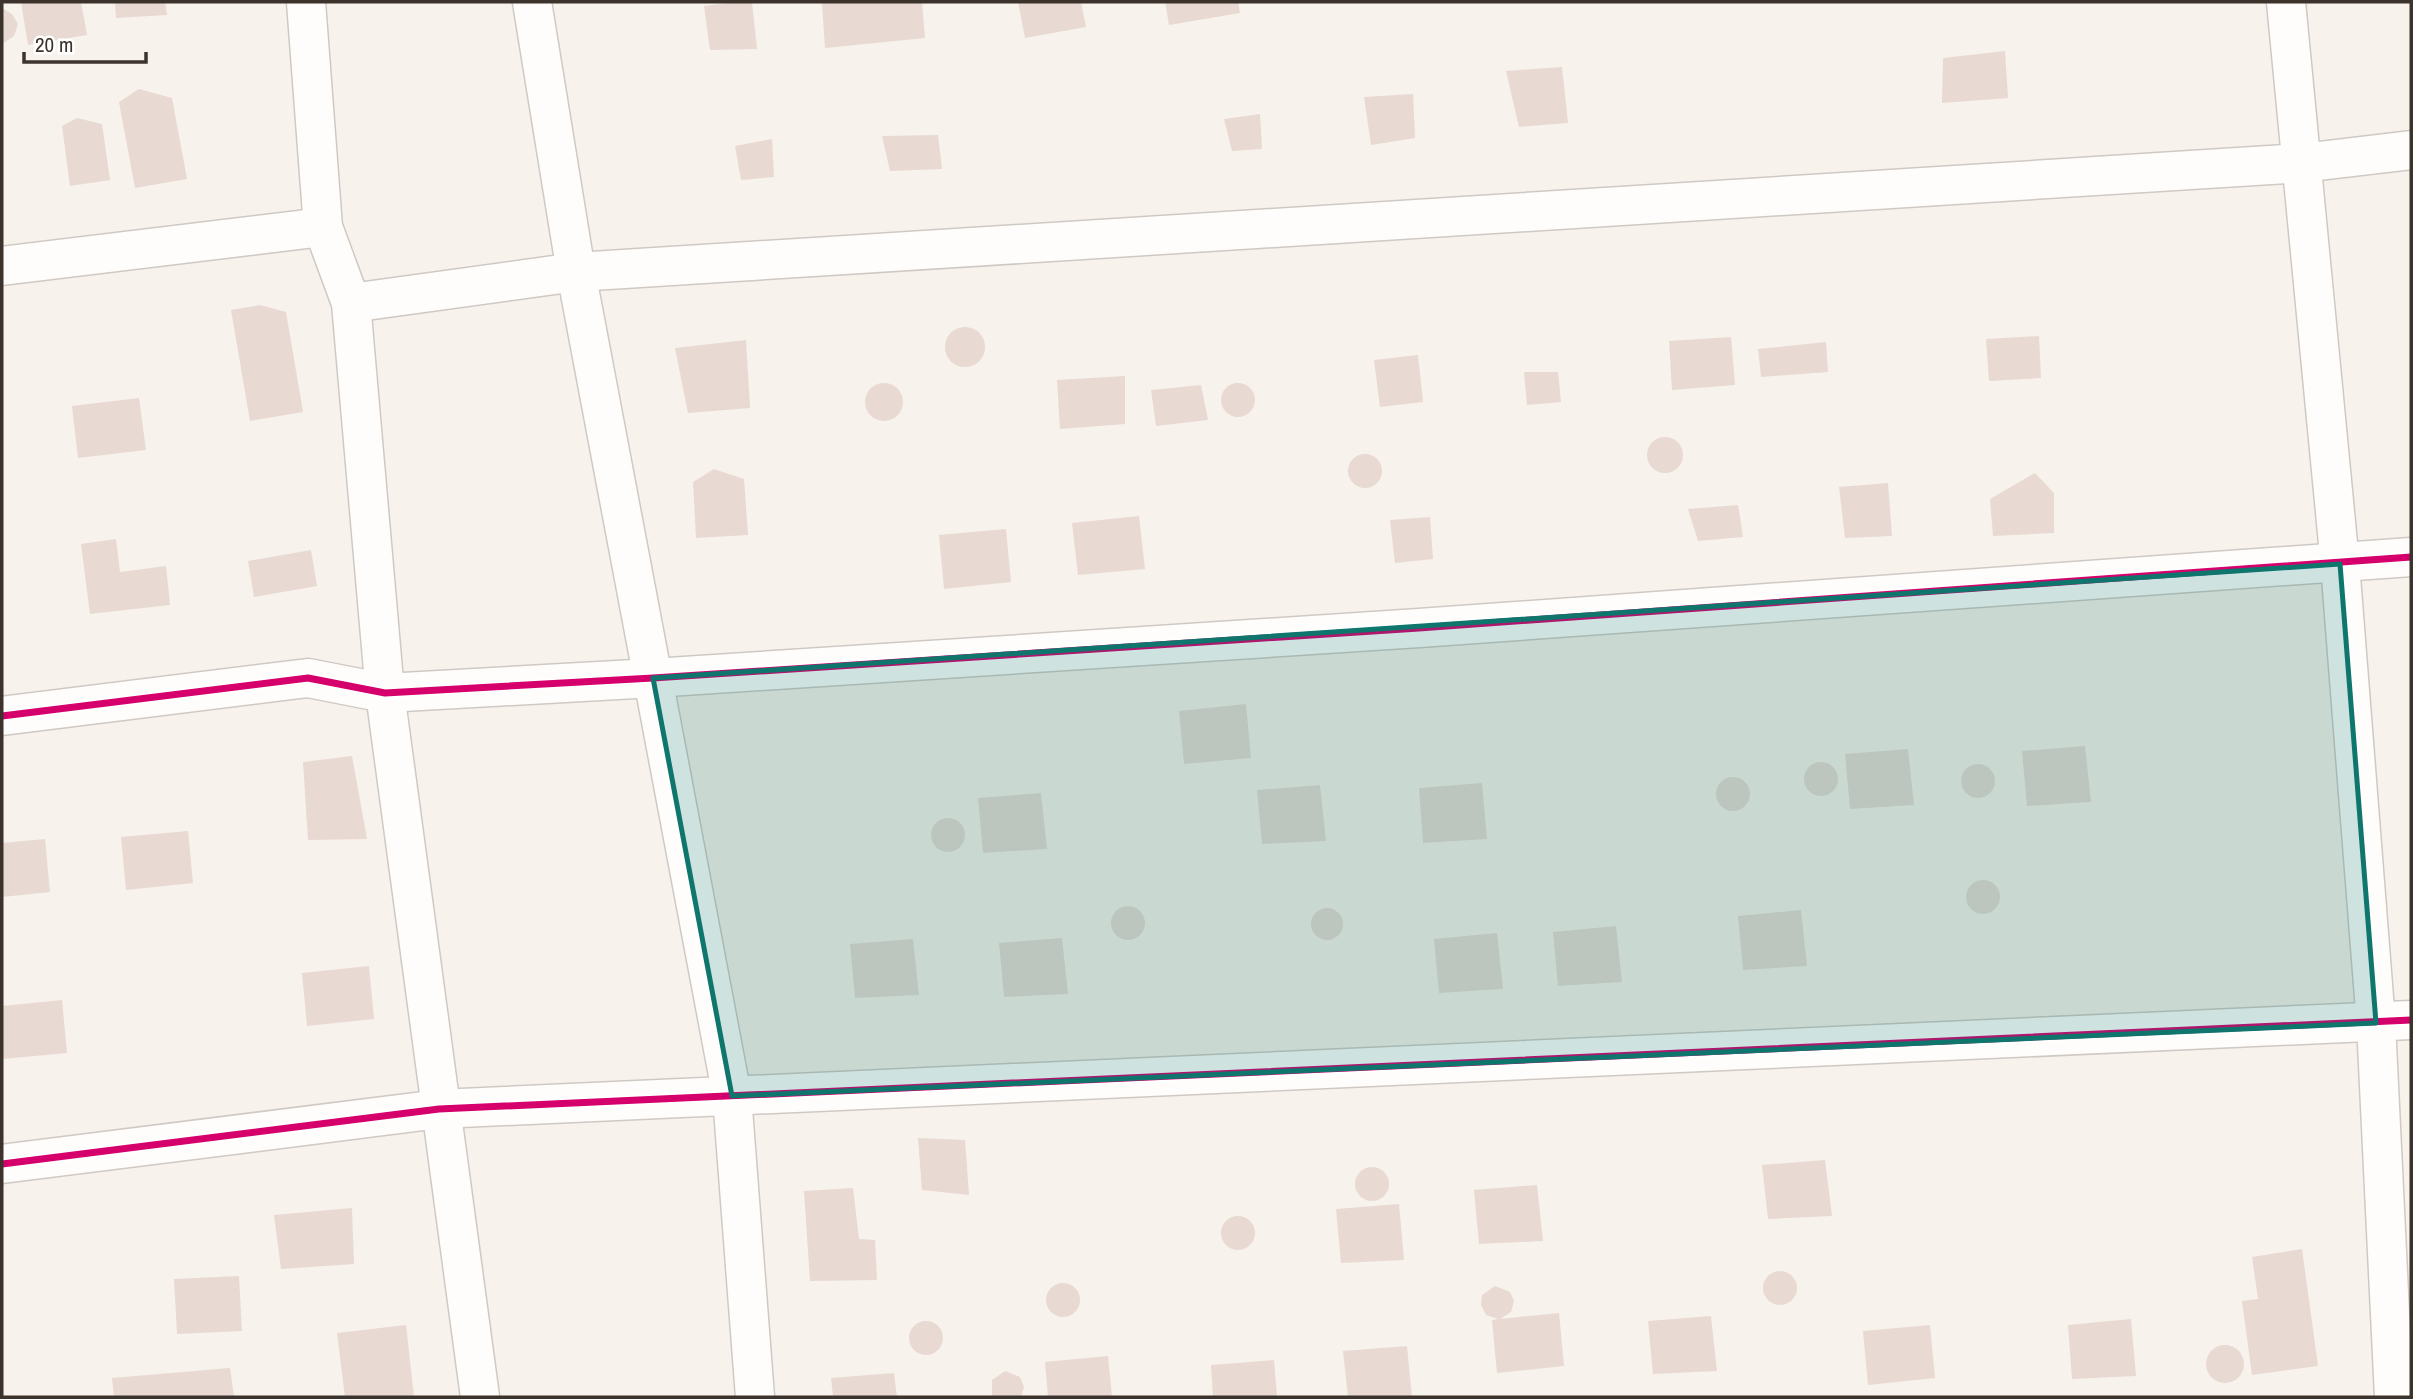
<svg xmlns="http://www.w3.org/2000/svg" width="2413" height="1399" viewBox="0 0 2413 1399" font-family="'Archivo Narrow',sans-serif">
<rect width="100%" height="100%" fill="#f8f2ec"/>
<g fill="#e8d9d3">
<polygon points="21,2 81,2 87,35 28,45"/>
<polygon points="115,2 165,2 167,15 116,18"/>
<polygon points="737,2 752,2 757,49 710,50 704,6"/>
<polygon points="922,2 925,38 825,48 822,3"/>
<polygon points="1018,2 1081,2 1086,27 1025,38"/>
<polygon points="1165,2 1238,2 1240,13 1169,25"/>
<polygon points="2,8 12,14 18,24 14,36 2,44"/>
<polygon points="2005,51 2008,98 1942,103 1943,58"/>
<polygon points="1562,67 1568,123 1519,127 1506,71"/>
<polygon points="139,89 172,98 187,179 135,188 119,102"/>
<polygon points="1413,94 1415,138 1371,145 1364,97"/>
<polygon points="1260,114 1262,149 1232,151 1224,119"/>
<polygon points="77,118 102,124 110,180 70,186 62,126"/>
<polygon points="938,135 942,169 890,171 882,136"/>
<polygon points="772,139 774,177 741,180 735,146"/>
<polygon points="260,305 286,312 303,412 250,421 231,310"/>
<circle cx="965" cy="347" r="20"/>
<polygon points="2039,336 2041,378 1989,381 1986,339"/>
<polygon points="1731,337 1735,385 1672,390 1669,341"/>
<polygon points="746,340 750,408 688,413 675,348"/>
<polygon points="1826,342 1828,372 1761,377 1758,349"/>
<polygon points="1418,355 1423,402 1380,407 1374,360"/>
<polygon points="1524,372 1558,372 1561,402 1527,405"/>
<polygon points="1125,376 1125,424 1060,429 1057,380"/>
<circle cx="884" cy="402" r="19"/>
<circle cx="1238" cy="400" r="17"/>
<polygon points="1201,385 1208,420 1156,426 1151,390"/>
<polygon points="139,398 146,450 78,458 72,406"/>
<circle cx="1665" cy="455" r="18"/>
<circle cx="1365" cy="471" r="17"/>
<polygon points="714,469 744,479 748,535 696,538 693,482"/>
<polygon points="2035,473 2054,493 2054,533 1993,536 1990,499"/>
<polygon points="1888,483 1892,536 1845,538 1839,487"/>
<polygon points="1738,505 1743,537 1698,541 1688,509"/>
<polygon points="1139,516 1145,569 1078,575 1072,523"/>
<polygon points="1430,517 1433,559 1395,563 1390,520"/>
<polygon points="1006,529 1011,582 944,589 939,535"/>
<polygon points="116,539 120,572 166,566 170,605 90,614 81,544"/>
<polygon points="311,550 317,586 254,597 248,561"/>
<polygon points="1246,704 1251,758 1184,764 1179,711"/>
<polygon points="2085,746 2091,802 2027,806 2022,751"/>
<polygon points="1908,749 1914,805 1850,809 1845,754"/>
<polygon points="352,756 367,839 308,840 303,762"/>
<circle cx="1821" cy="779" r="17"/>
<circle cx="1978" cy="781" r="17"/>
<circle cx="1733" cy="794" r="17"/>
<polygon points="1482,783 1487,839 1423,843 1419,788"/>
<polygon points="1320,785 1326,841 1262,844 1257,790"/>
<polygon points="1041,793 1047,849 983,853 978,798"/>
<circle cx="948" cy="835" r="17"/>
<polygon points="188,831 193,883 126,890 121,837"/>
<polygon points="45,839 50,892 2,897 2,843"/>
<circle cx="1983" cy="897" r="17"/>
<circle cx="1128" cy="923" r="17"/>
<circle cx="1327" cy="924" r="16"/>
<polygon points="1801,910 1807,966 1743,970 1738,916"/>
<polygon points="1616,926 1622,982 1558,986 1553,932"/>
<polygon points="1497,933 1503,989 1439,993 1434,939"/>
<polygon points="1062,938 1068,994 1004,997 999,943"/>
<polygon points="913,939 919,995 855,998 850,944"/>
<polygon points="369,966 374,1019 307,1026 302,973"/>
<polygon points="62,1000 67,1053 2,1059 2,1006"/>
<polygon points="918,1138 965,1140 969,1195 922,1190"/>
<polygon points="1825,1160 1832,1216 1768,1219 1762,1165"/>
<circle cx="1372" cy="1184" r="17"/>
<polygon points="1537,1185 1543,1241 1479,1244 1474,1190"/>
<polygon points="853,1188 859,1239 875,1240 877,1280 810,1281 804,1191"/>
<polygon points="1399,1204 1404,1260 1341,1263 1336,1209"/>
<polygon points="352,1208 354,1264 281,1269 274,1215"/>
<circle cx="1238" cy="1233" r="17"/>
<polygon points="2302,1249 2318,1366 2252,1375 2242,1301 2258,1299 2252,1257"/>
<circle cx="1780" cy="1288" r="17"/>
<polygon points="239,1276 242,1331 177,1334 174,1279"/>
<circle cx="1063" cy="1300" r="17"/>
<polygon points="1495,1286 1510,1292 1514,1301 1511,1312 1500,1319 1559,1313 1564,1366 1497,1373 1492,1320 1498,1319 1486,1315 1481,1305 1482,1295"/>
<polygon points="1711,1316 1717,1371 1653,1374 1648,1321"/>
<polygon points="2131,1319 2136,1376 2072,1379 2068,1325"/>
<circle cx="926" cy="1338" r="17"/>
<polygon points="406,1325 414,1397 345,1397 337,1333"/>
<polygon points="1930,1325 1935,1378 1868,1385 1863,1331"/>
<circle cx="2225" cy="1364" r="19"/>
<polygon points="1407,1346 1412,1397 1348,1397 1343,1351"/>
<polygon points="1108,1356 1112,1397 1048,1397 1045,1362"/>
<polygon points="1274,1360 1277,1397 1213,1397 1211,1365"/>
<polygon points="230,1368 234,1397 114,1397 112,1378"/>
<polygon points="1005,1371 1020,1377 1024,1387 1021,1397 992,1396 992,1380"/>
<polygon points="894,1373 897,1397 833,1397 831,1378"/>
</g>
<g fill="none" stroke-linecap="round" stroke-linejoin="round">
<g stroke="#d0c9c3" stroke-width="41">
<g id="minor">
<polyline points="306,2 323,227 351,303 385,693 480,1397"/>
<polyline points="532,2 576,272 732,1096 755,1397"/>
<polyline points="2286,2 2340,564 2376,1023 2394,1397"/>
<polyline points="2,266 323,227"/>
<polyline points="351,303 576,272 2302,163 2411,150"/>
<polyline points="2,716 308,678 385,693 653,678 1419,628 2411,557"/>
<polyline points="2,1164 439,1109 2411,1020"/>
</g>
</g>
<use href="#minor" stroke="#fefdfc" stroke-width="38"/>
<g stroke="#fff" stroke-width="11">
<g id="cycleway">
<polyline points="2,716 308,678 385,693 653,678 1419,628 2411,557"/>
<polyline points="2,1164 439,1109 2411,1020"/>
</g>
</g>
<use href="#cycleway" stroke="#d6006c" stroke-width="7"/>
</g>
<path fill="#0f766e" fill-opacity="0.2" stroke="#0f766e" stroke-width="5" stroke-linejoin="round" d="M2340,564L2376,1023L732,1096L653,678Z"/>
<rect width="2413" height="1399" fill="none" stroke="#3b332c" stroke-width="7"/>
<path d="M24 52v10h122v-10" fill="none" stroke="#3b332c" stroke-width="3.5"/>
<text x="35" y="52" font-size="21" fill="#3b332c" stroke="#ffffff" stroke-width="5" paint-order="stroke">20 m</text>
</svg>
